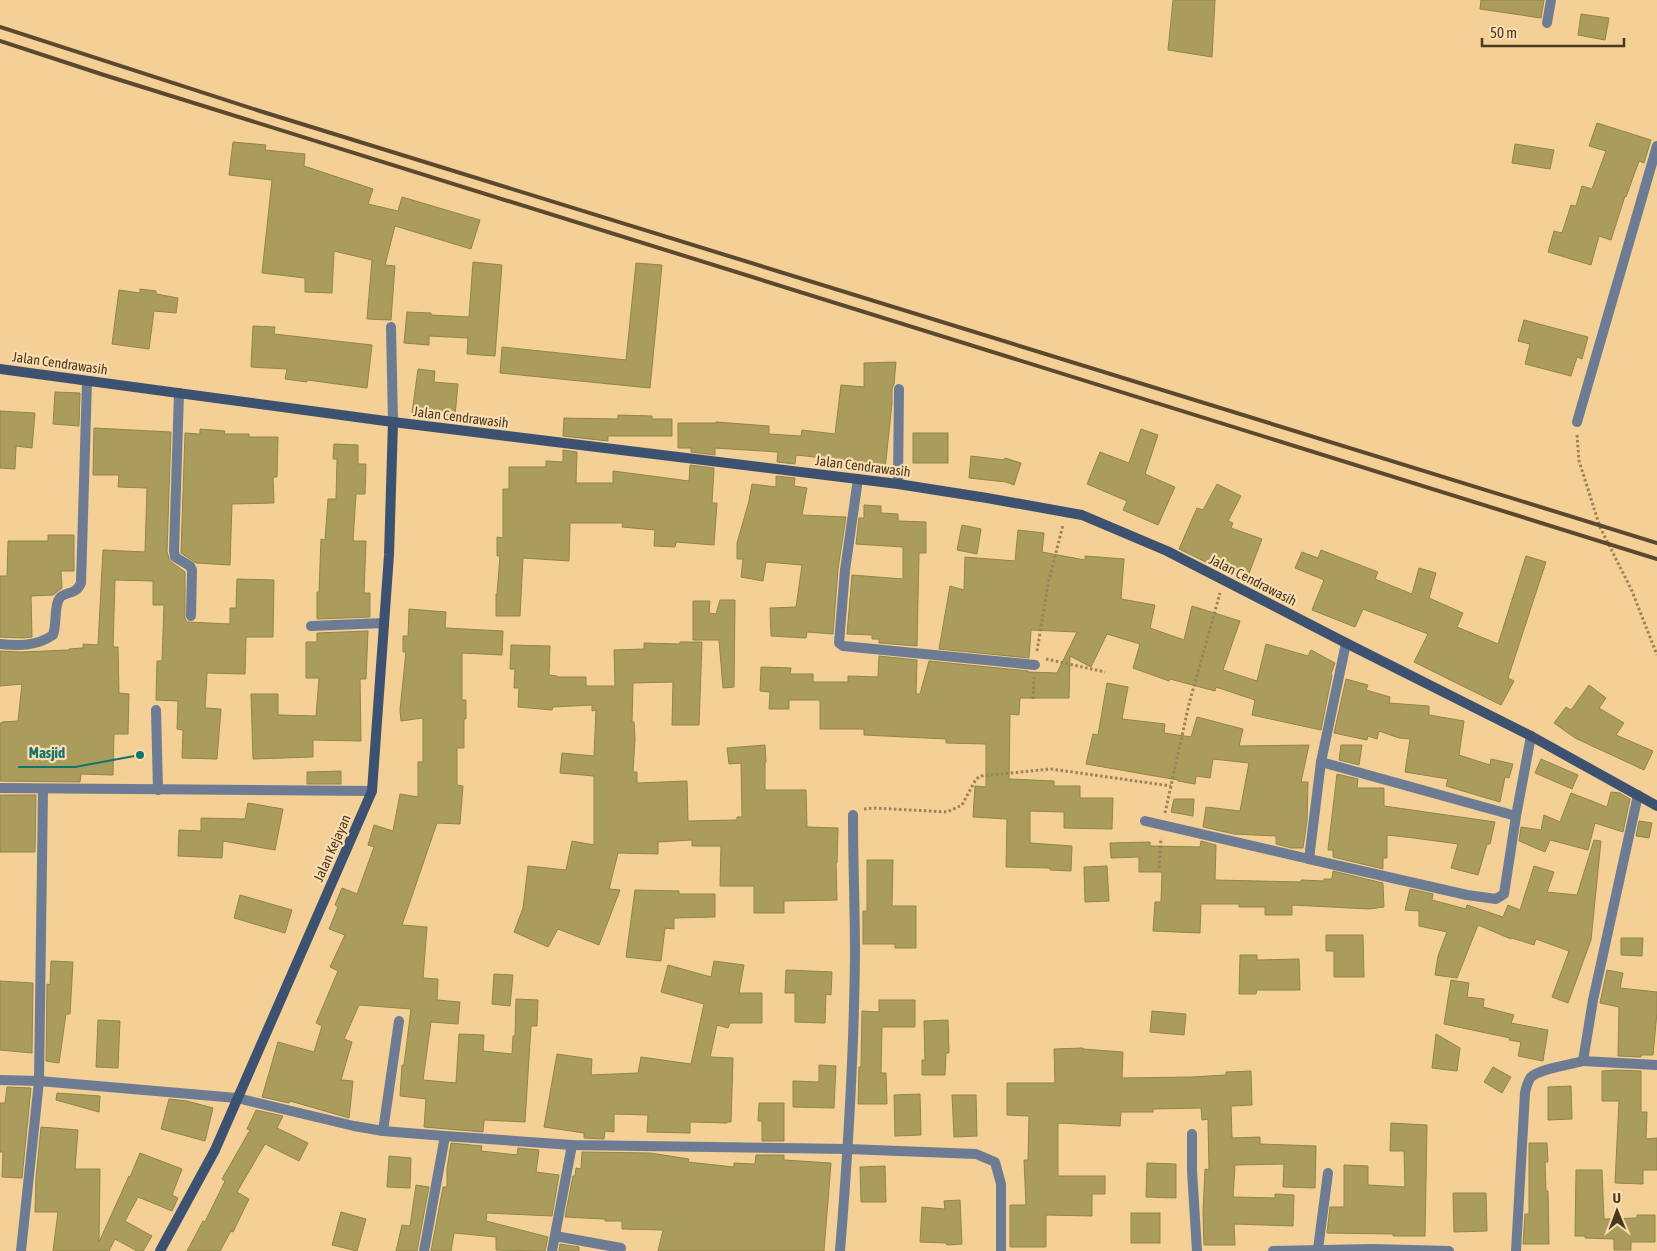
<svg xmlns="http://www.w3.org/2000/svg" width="1657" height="1251" viewBox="0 0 1657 1251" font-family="'Asap Condensed',sans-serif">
<rect width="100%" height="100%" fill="#f4cf96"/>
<g fill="#aa9c5d" stroke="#928546">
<polygon points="1173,0 1215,0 1212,57 1168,50"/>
<polygon points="1481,0 1544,0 1541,18 1480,9"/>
<polygon points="1581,14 1609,18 1605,40 1578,35"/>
<polygon points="1597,123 1651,140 1644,163 1639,161 1626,197 1625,196 1611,240 1599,236 1591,265 1548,252 1554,231 1562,233 1571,205 1576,206 1582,186 1592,189 1606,151 1589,146"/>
<polygon points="233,142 266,145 265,150 305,154 304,166 373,189 368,204 398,211 402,197 480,220 471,249 395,226 385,265 395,266 391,320 367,319 372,260 334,251 332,293 305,292 305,278 262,273 272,180 229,175"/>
<polygon points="1515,144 1554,150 1550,169 1512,163"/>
<polygon points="473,262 502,265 495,356 467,354 468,338 429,336 429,345 404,343 407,312 431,313 431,315 469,317"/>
<polygon points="636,263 662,265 650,388 500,373 502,347 626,360"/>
<polygon points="140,289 156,291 156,294 178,298 176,313 154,311 149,349 112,344 119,290 140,293"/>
<polygon points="1524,320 1588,337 1582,359 1577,357 1571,376 1525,364 1530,344 1518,341"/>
<polygon points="253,326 275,327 274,334 372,345 367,388 307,380 307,382 285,379 287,369 251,367"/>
<polygon points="896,362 894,384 892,389 892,404 885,469 832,464 833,459 796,455 795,464 777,462 778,452 715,448 715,455 691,452 691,448 678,448 678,423 716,423 716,422 769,426 769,434 801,436 802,430 835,434 841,385 864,387 864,363"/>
<polygon points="418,369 435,371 434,382 458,384 455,416 412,413"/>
<polygon points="55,392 80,393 79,426 53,424"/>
<polygon points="0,411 35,413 32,448 16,446 15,469 0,468"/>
<polygon points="618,415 652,416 652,419 672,419 672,436 608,436 608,441 563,436 564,418 618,419"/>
<polygon points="94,428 171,432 167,552 170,561 185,572 185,619 187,622 230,624 230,608 236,608 237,579 274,580 273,637 246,637 245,674 207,673 205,708 221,709 217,759 182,758 183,730 177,729 178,701 156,700 157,661 162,661 164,605 153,605 153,581 115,580 113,647 118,647 119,693 129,694 128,734 114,734 113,775 81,774 80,782 0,781 0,723 2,723 2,722 18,721 22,684 0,686 0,651 21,652 69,650 69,649 83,648 83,644 98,645 103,550 145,552 147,488 118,487 119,475 93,475"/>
<polygon points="200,429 225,431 224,434 249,434 249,437 278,437 277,477 273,477 274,503 232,504 230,565 196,563 181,553 185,433 200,434"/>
<polygon points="1141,429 1158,435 1145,474 1175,487 1158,525 1123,510 1127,501 1087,484 1100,452 1129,463"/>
<rect x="913" y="433" width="35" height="30"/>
<polygon points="334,444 358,445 358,464 366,464 365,494 356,494 353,541 366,541 364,593 370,593 370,617 317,619 317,592 319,592 321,539 325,540 328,499 336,499 337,459 333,459"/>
<polygon points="563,450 577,452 576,483 613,483 613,471 689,481 690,465 714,468 712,503 717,503 714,545 676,542 675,547 654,546 655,530 622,527 623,523 570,523 569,561 523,558 520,616 496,616 496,594 497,594 500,556 497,556 497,537 503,538 503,489 509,489 509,467 546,467 546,461 563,462"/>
<polygon points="971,456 1004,460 1005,458 1021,463 1014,485 1006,482 969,478"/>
<polygon points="776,476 795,478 794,486 807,488 802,515 846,517 838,569 833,634 807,632 806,638 771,636 770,608 796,607 802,565 766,562 763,581 741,577 743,559 737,559 737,543 749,501 752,484 776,487"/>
<polygon points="1217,484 1241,496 1228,521 1233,523 1231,528 1262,539 1248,576 1216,564 1214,566 1179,549 1197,508 1203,510"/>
<polygon points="864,505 881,506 881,513 898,514 898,521 926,522 926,553 919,553 917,646 879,643 879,639 872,639 872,635 847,634 852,575 903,579 903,547 856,544 859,518 864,518"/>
<polygon points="962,525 981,529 977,554 957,550"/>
<polygon points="1018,530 1044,533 1042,552 1085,560 1085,556 1124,559 1121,599 1155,605 1150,628 1184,640 1192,606 1240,621 1223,670 1257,681 1266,644 1308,656 1311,650 1335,663 1331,674 1332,675 1321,730 1252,715 1255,700 1216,687 1215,691 1170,679 1169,681 1133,668 1140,644 1107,634 1091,667 1070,656 1069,698 1020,698 1019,715 1010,714 1009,779 1054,781 1054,786 1080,786 1080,798 1113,798 1112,829 1064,828 1064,812 1030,811 1030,843 1072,846 1071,871 1050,870 1050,868 1006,867 1007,819 973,817 975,786 986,787 986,744 946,743 946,739 864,735 864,729 820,729 820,700 789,700 789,709 769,709 770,692 760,691 761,667 791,668 790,674 813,674 813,682 848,682 848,676 878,677 879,656 917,660 916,694 920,694 929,661 1028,671 1028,672 1057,673 1077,632 1031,630 1029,658 939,649 950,586 964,590 965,557 1015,561"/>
<polygon points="48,535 74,535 74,571 61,571 62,588 53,595 31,596 32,637 21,638 0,637 0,576 7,576 8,541 48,541"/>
<polygon points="1321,550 1378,572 1375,579 1412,594 1419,568 1436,573 1429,598 1463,613 1457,627 1498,644 1526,556 1546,562 1508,678 1514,681 1501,705 1414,662 1428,634 1363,609 1355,627 1312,610 1324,580 1295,568 1302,552 1318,558"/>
<polygon points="720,600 735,600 734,687 723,688 719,640 693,640 693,601 710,601 709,613 716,614"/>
<polygon points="409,609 446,612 445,628 503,631 502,655 462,653 462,700 466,700 466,719 464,719 464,748 457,748 457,785 463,786 460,824 437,823 402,925 427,927 423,978 438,979 437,1000 460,1002 458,1024 431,1022 423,1080 456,1083 459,1034 484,1035 483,1051 512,1054 513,1036 515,1036 516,999 538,1000 537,1026 531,1026 525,1122 484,1120 483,1132 424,1127 426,1099 400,1096 402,1065 404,1065 411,1009 359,1005 344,1039 352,1042 341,1080 353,1081 349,1118 290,1101 289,1103 262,1097 278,1042 314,1052 322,1026 316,1023 338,971 330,967 345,935 329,929 338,907 335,905 342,888 357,894 374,847 368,845 374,825 393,831 400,794 418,797 418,762 423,762 423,718 401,721 400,710 406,652 403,652 403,636 408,636"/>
<polygon points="368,631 366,679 360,679 361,741 313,740 313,757 253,759 251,694 278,694 278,715 316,716 319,678 306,678 306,642 317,642 317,633"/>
<polygon points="680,642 702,642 699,725 672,725 673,682 633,683 632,722 634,722 635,739 633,772 637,772 637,783 687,781 688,821 737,820 737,817 742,817 741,763 729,764 727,748 765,745 766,762 765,762 765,790 806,790 807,827 838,828 837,863 836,863 837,900 784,901 784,913 754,913 754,886 720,886 721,846 692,846 692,840 658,842 658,854 618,853 609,889 620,890 599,945 558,929 548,947 514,932 523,908 528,866 566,870 572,841 594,845 594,776 560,773 562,753 594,756 596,710 592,711 592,705 553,707 552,710 518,707 519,688 514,688 515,669 510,669 511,645 550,646 549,675 557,676 557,677 586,677 586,686 615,686 614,650 644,649 644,643 680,644"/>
<polygon points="1346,679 1368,685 1366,690 1390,697 1389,703 1429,706 1429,715 1464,721 1459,755 1490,765 1491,759 1513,764 1509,778 1505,777 1500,802 1446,786 1448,779 1405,772 1410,739 1399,738 1379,731 1377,739 1368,736 1367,740 1334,733"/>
<polygon points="1107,683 1128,687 1122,719 1165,724 1164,733 1191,737 1197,717 1243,729 1239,746 1309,745 1301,782 1308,782 1307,821 1303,848 1291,848 1276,844 1276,836 1234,834 1203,827 1206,807 1240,811 1249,763 1213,759 1210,778 1196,776 1195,784 1178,781 1178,780 1086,764 1093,734 1098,735"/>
<polygon points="1589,685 1606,698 1599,708 1624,723 1616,735 1653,751 1644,770 1575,738 1554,723 1566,707 1571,710"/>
<polygon points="1341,745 1362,745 1359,765 1339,760"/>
<polygon points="1541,759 1578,775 1572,789 1535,773"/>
<polygon points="341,771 341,784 307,784 307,772"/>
<polygon points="1337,774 1358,779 1357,788 1384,788 1384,806 1495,822 1490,844 1487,844 1478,875 1451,868 1458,844 1414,838 1387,835 1387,858 1383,858 1383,869 1333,857 1333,850 1328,850"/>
<polygon points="1611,792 1620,793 1630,799 1623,832 1595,823 1588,850 1550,840 1545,852 1519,841 1521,827 1541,830 1544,815 1560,822 1571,793 1607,807"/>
<polygon points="0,795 36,795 35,852 0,852"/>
<polygon points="1174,799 1194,799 1193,816 1171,812"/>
<polygon points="248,803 283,809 275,850 223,841 222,858 178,856 179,830 201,831 201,818 245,819"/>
<polygon points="1639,821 1652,823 1649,838 1636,836"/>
<polygon points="1594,840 1601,841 1591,940 1568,1003 1552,997 1569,951 1536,939 1534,945 1512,938 1511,939 1478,925 1457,978 1435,975 1438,956 1447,932 1419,926 1419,911 1405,910 1410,889 1433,894 1432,900 1466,909 1467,905 1503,917 1508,905 1520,910 1534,866 1554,872 1547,892 1577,895"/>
<polygon points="1201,841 1216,845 1215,880 1301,882 1301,880 1324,881 1324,879 1332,879 1333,871 1383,883 1384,907 1369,909 1292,905 1292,915 1265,915 1265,907 1239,907 1239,904 1201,904 1200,933 1153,931 1155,902 1161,902 1162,872 1139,872 1139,857 1111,858 1110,843 1150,842 1150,846 1200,847"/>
<polygon points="867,860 893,860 892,906 916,906 916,948 895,948 895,944 863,944 863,911 867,911"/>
<polygon points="1107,866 1109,901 1085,902 1084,867"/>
<polygon points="635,890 679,891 679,894 715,894 715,917 674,918 674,929 665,928 661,961 626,957"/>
<polygon points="240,895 292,910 285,933 234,918"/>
<polygon points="1326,935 1363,935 1364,977 1334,977 1334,951 1326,951"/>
<polygon points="1621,938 1643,938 1642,956 1621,955"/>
<polygon points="1240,955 1257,955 1257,960 1299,959 1300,990 1257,990 1256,994 1239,994"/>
<polygon points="51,961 73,962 70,1014 66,1014 59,1063 46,1061 47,984 50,985"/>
<polygon points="714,961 744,965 739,993 762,993 762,1023 730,1023 728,1028 717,1025 710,1057 733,1058 731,1122 727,1122 727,1123 690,1122 690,1133 647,1132 648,1115 614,1114 614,1132 605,1131 604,1139 584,1138 584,1133 544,1127 557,1054 592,1059 591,1075 638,1073 641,1057 691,1064 704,1004 661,992 668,965 711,977"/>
<polygon points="786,970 832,972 831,995 826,994 825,1023 795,1022 795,993 785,993"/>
<polygon points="1607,970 1623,973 1620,988 1657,992 1657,1012 1653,1055 1641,1055 1641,1057 1618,1056 1619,1007 1600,1003"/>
<polygon points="494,974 513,975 510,1006 492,1004"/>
<polygon points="1451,980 1469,983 1467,997 1484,999 1483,1007 1514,1015 1511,1023 1548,1030 1543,1061 1518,1056 1521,1042 1509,1040 1510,1038 1444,1024"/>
<polygon points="0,981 33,983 32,1053 0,1050"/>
<polygon points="879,1000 915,1000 915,1027 882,1027 881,1073 886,1073 887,1104 858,1104 859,1067 861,1067 862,1011 879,1012"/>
<polygon points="1152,1011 1186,1014 1184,1035 1150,1032"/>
<polygon points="98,1020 120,1021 118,1068 96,1067"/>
<polygon points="948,1020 949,1053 946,1053 945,1075 922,1075 922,1060 925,1060 924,1021"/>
<polygon points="1436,1034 1460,1048 1457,1071 1432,1068"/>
<polygon points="1083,1048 1083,1049 1123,1052 1122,1078 1192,1077 1226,1075 1226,1072 1251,1071 1252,1105 1231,1106 1232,1138 1260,1137 1260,1144 1316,1146 1315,1188 1283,1187 1284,1164 1235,1165 1233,1197 1275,1198 1275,1194 1294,1195 1293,1226 1234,1224 1235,1245 1204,1245 1203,1213 1205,1169 1209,1170 1208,1119 1202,1120 1201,1108 1153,1109 1153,1112 1121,1112 1120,1126 1058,1123 1058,1176 1105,1176 1105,1194 1092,1194 1092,1216 1046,1215 1046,1247 1010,1247 1010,1205 1026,1205 1024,1160 1028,1160 1029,1116 1007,1115 1007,1083 1055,1083 1054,1049"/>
<polygon points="819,1065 836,1066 834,1108 793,1107 793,1081 819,1082"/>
<polygon points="1493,1067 1511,1077 1502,1093 1484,1082"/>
<polygon points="1618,1070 1641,1071 1641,1112 1647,1112 1646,1139 1657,1138 1657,1170 1643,1170 1643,1184 1615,1183 1619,1101 1602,1101 1602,1071"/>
<polygon points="1571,1086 1572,1119 1548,1120 1548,1087"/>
<polygon points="7,1087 31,1088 22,1178 2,1177 3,1152 0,1152 0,1103 5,1103"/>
<polygon points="57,1093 100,1096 99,1112 56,1100"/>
<polygon points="920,1094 921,1135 895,1136 894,1095"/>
<polygon points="952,1095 976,1095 977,1136 954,1137"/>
<polygon points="169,1099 187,1101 213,1108 205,1141 161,1129"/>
<polygon points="759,1103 784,1103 784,1141 762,1141 762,1121 758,1121"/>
<polygon points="256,1110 283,1116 277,1128 308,1143 299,1161 265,1144 237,1192 249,1199 233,1232 231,1231 220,1251 187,1251 203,1221 205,1222 225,1181 222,1179 250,1130 247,1129"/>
<polygon points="1391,1123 1427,1125 1425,1236 1393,1236 1393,1234 1327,1233 1330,1207 1344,1207 1344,1165 1368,1166 1368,1185 1405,1187 1404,1151 1390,1151"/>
<polygon points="41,1127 78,1130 75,1169 100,1169 99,1242 129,1176 130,1177 140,1153 182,1169 172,1195 178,1198 172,1211 138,1197 125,1221 152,1236 143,1251 137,1251 115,1239 109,1251 53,1251 58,1212 35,1212 36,1178"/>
<polygon points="451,1143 482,1146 481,1151 517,1155 518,1148 539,1150 536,1172 559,1175 552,1216 487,1213 486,1221 548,1237 545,1251 496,1250 496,1237 454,1233 451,1251 431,1251 443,1187 447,1187 447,1169"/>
<polygon points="1529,1143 1547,1143 1548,1162 1545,1162 1546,1191 1548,1191 1549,1244 1523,1244 1525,1214 1529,1214"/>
<polygon points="582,1152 650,1153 689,1159 688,1162 734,1167 734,1163 755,1164 756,1155 784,1155 784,1160 831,1163 824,1251 658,1251 663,1230 622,1229 622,1221 605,1221 605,1219 565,1217 573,1176 575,1176 576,1168 581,1169"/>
<polygon points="389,1156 411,1158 410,1188 387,1187"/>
<polygon points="1147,1163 1176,1164 1176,1198 1146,1197"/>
<polygon points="885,1166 886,1202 861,1202 860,1167"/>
<polygon points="1576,1170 1602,1170 1604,1219 1637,1218 1637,1215 1655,1215 1655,1242 1631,1242 1631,1250 1614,1250 1614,1239 1585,1238 1585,1236 1575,1236"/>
<polygon points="416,1185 429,1187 417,1251 396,1251 402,1225 410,1226"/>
<polygon points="1453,1193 1486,1193 1487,1231 1454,1232"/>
<polygon points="960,1200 962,1244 947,1245 946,1243 920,1242 922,1207 945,1209 944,1201"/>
<polygon points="341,1212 366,1219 357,1251 332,1245"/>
<rect x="1131" y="1213" width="29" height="30"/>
<polygon points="560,1244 579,1247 579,1251 559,1251"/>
</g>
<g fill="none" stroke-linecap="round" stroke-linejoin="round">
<g stroke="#9c825a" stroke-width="3" stroke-dasharray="2.5 2.5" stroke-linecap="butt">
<polyline points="1577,435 1579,461 1600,527 1632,591 1657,655"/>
<polyline points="1037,651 1048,584 1063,525"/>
<polyline points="1046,659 1105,672"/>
<polyline points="1033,699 1034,677"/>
<polyline points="864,809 874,808 947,812 962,805 976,779 981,776 1051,769 1171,786"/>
<polyline points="1165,813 1189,704 1220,593"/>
<polyline points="1159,868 1161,838"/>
</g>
<g stroke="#6d7c92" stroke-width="10">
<polyline points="1547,23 1551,0"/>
<polyline points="391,327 393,422"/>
<polyline points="179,393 174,551 175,557 190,566 192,570 191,616"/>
<polyline points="1577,422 1657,146"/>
<polyline points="858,479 845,570 839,643 843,646 1035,665"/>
<polyline points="898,484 899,389"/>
<polyline points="311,626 384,623"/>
<polyline points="1346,643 1321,762 1309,859 1467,895 1496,899 1504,894 1516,816 1531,736"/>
<path d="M0,644C19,646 37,646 53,635C57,624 54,607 59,599C64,590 75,597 81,583L87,381"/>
<polyline points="156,710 158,790"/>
<polyline points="1321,762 1516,816"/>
<polyline points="0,788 372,791"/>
<polyline points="1638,795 1593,1000 1583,1061 1657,1065"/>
<polyline points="1145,821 1309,859"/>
<polyline points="0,1080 39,1081 237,1098 354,1126 383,1131 445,1136 572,1145 848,1149 976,1154 995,1162 1001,1184 1001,1251"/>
<polyline points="383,1131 399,1021"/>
<polyline points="1192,1134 1192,1171 1197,1251"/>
<polyline points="555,1236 621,1248"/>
<polyline points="1318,1249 1328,1173"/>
<polyline points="21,1251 39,1081 43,789"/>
<polyline points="424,1251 445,1136"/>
<polyline points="552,1251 572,1145"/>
<path d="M840,1251C848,1153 854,1054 855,955C855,909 853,862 853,815"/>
<polyline points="1273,1251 1373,1249 1449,1251"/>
<path d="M1516,1251L1525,1093C1526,1088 1528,1081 1531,1077C1541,1068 1570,1065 1583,1061"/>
</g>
<g stroke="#3d5271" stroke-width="10">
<polyline points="0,369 393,422 898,484 987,498 1082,515 1167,551 1346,643 1531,736 1657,806"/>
<polyline points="160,1251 215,1150 372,791 389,555 393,422"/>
</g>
<g stroke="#5a492e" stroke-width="4">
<polyline points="0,27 263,112 1657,543"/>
<polyline points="0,41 104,75 1657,559"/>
</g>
</g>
<g text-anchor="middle" stroke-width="4.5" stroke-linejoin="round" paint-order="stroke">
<g font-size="14" fill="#483922" stroke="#fbddb0">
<text transform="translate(60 363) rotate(8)" y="5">Jalan Cendrawasih</text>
<text transform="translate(461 417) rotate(7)" y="5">Jalan Cendrawasih</text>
<text transform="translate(863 466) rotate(7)" y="5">Jalan Cendrawasih</text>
<text transform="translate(1253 580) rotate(27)" y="5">Jalan Cendrawasih</text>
<text transform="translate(332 848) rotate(-66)" y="5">Jalan Kejayan</text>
</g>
</g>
<path fill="none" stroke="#0f766e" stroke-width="2" d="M140 755L75 767H18"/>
<circle fill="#0f766e" stroke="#fbddb0" stroke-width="2" cx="140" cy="755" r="5"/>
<g font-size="15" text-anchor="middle" font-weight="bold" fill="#0f766e" stroke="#fbddb0" stroke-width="4.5" stroke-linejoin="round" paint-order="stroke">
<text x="47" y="758">Masjid</text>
</g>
<g transform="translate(1617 1211) rotate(359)" stroke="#fbddb0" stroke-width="4" paint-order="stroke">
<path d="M0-4L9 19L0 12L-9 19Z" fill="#483922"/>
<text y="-8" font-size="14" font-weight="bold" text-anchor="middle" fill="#483922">U</text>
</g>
<path d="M1482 38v8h142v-8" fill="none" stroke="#483922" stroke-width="2.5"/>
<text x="1490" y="38" font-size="15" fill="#483922" stroke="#fbddb0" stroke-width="4" paint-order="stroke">50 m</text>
</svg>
